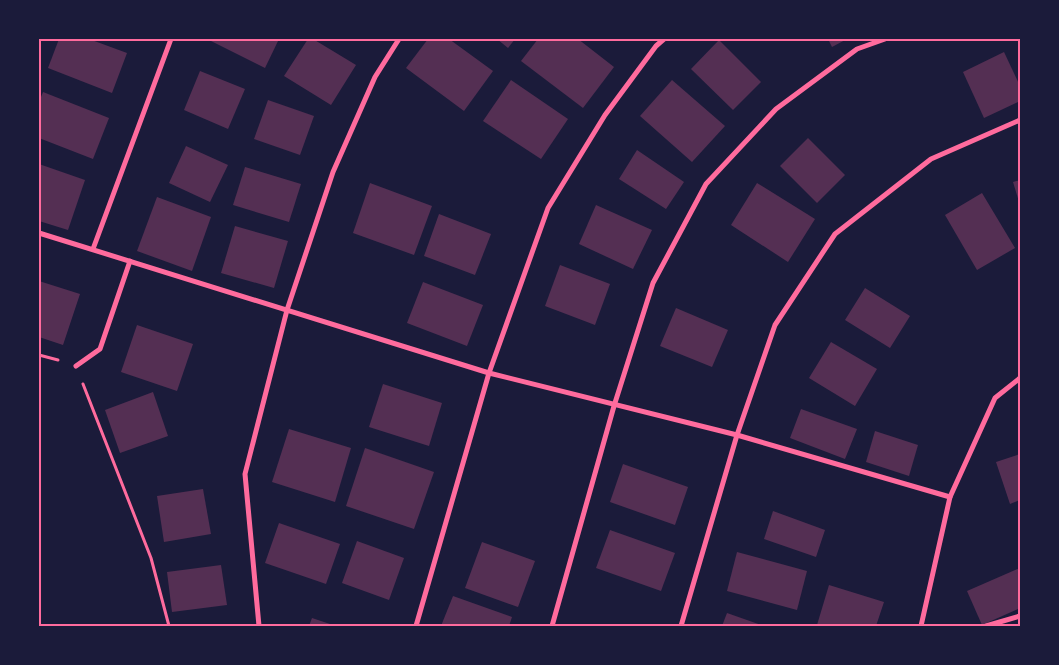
<svg xmlns="http://www.w3.org/2000/svg" width="1059" height="665" viewBox="0 0 1059 665" font-family="'Golos Text',sans-serif">
<rect width="100%" height="100%" fill="#1b1b3a"/>
<g fill="#542f53">
<polygon points="59,39 89,39 127,53 112,93 48,68"/>
<polygon points="212,39 279,39 265,68 211,41"/>
<polygon points="308,39 313,39 356,65 331,105 284,76"/>
<polygon points="428,39 449,39 493,71 464,111 406,68"/>
<polygon points="497,39 515,39 508,48"/>
<polygon points="538,39 578,39 614,67 583,108 521,61"/>
<polygon points="828,39 847,39 832,47"/>
<polygon points="719,40 761,82 733,110 691,69"/>
<polygon points="1004,52 1020,86 1020,101 984,118 963,72"/>
<polygon points="200,71 245,89 228,129 184,110"/>
<polygon points="511,80 568,119 541,159 483,121"/>
<polygon points="672,80 725,126 692,162 640,116"/>
<polygon points="43,92 109,118 93,159 39,138 39,102"/>
<polygon points="268,100 314,116 300,155 254,139"/>
<polygon points="808,138 845,175 817,203 780,166"/>
<polygon points="186,146 228,165 210,202 169,183"/>
<polygon points="637,150 684,182 666,209 619,179"/>
<polygon points="39,164 85,180 68,230 39,221"/>
<polygon points="245,167 301,184 289,222 233,205"/>
<polygon points="1020,180 1020,205 1013,182"/>
<polygon points="370,183 432,206 414,255 353,233"/>
<polygon points="757,183 815,219 788,262 731,225"/>
<polygon points="982,193 1015,248 977,270 945,215"/>
<polygon points="157,197 211,217 192,271 137,251"/>
<polygon points="596,205 652,230 633,269 579,244"/>
<polygon points="439,214 491,234 475,275 424,256"/>
<polygon points="235,226 288,241 274,288 221,273"/>
<polygon points="560,265 610,284 595,325 545,306"/>
<polygon points="39,281 80,294 63,345 39,337"/>
<polygon points="423,282 483,305 467,346 407,323"/>
<polygon points="865,288 910,316 890,348 845,320"/>
<polygon points="676,308 728,330 712,367 660,346"/>
<polygon points="137,325 193,344 177,391 121,372"/>
<polygon points="831,342 877,369 855,406 809,378"/>
<polygon points="383,384 442,403 429,446 369,427"/>
<polygon points="153,392 168,436 120,453 105,410"/>
<polygon points="801,409 857,429 845,459 790,438"/>
<polygon points="289,429 351,448 335,502 272,482"/>
<polygon points="875,431 918,445 909,476 866,462"/>
<polygon points="365,448 434,472 414,529 346,506"/>
<polygon points="1020,454 1020,500 1010,504 996,462"/>
<polygon points="623,464 688,487 675,525 610,502"/>
<polygon points="203,489 211,534 164,542 157,496"/>
<polygon points="773,511 825,530 816,557 764,539"/>
<polygon points="279,523 340,544 326,584 265,563"/>
<polygon points="610,530 675,553 661,591 596,568"/>
<polygon points="357,541 404,558 389,600 342,583"/>
<polygon points="482,542 535,561 518,607 465,588"/>
<polygon points="737,552 807,571 797,610 727,591"/>
<polygon points="221,565 227,605 172,612 167,572"/>
<polygon points="1020,568 1020,608 982,625 967,591"/>
<polygon points="829,585 884,602 876,626 817,625"/>
<polygon points="453,596 512,617 509,626 441,626"/>
<polygon points="727,613 764,626 722,626"/>
<polygon points="312,618 336,626 309,626"/>
</g>
<g fill="none" stroke-linecap="round" stroke-linejoin="round">
<g stroke="#ff6b9d" stroke-width="3">
<polyline points="39,355 58,360"/>
<polyline points="83,384 151,558 169,626"/>
</g>
<g stroke="#ff6b9d" stroke-width="5">
<polyline points="39,233 489,373 737,435 950,497"/>
<polyline points="93,249 171,39"/>
<polyline points="76,366 100,349 130,261"/>
<polyline points="259,626 245,474 287,310 333,172 375,77 399,39"/>
<polyline points="416,626 489,373 548,208 605,115 656,46 664,39"/>
<polyline points="552,626 614,406 653,283 706,184 776,109 857,49 885,39"/>
<polyline points="681,626 737,435 775,325 835,234 931,159 1020,120"/>
<polyline points="921,626 950,497 995,398 1020,378"/>
<polyline points="986,626 1020,616"/>
</g>
</g>
<rect width="1059" height="665" fill="none" stroke="#1b1b3a" stroke-width="80"/>
<rect x="40" y="40" width="979" height="585" fill="none" stroke="#ff6b9d" stroke-width="2"/>
</svg>
